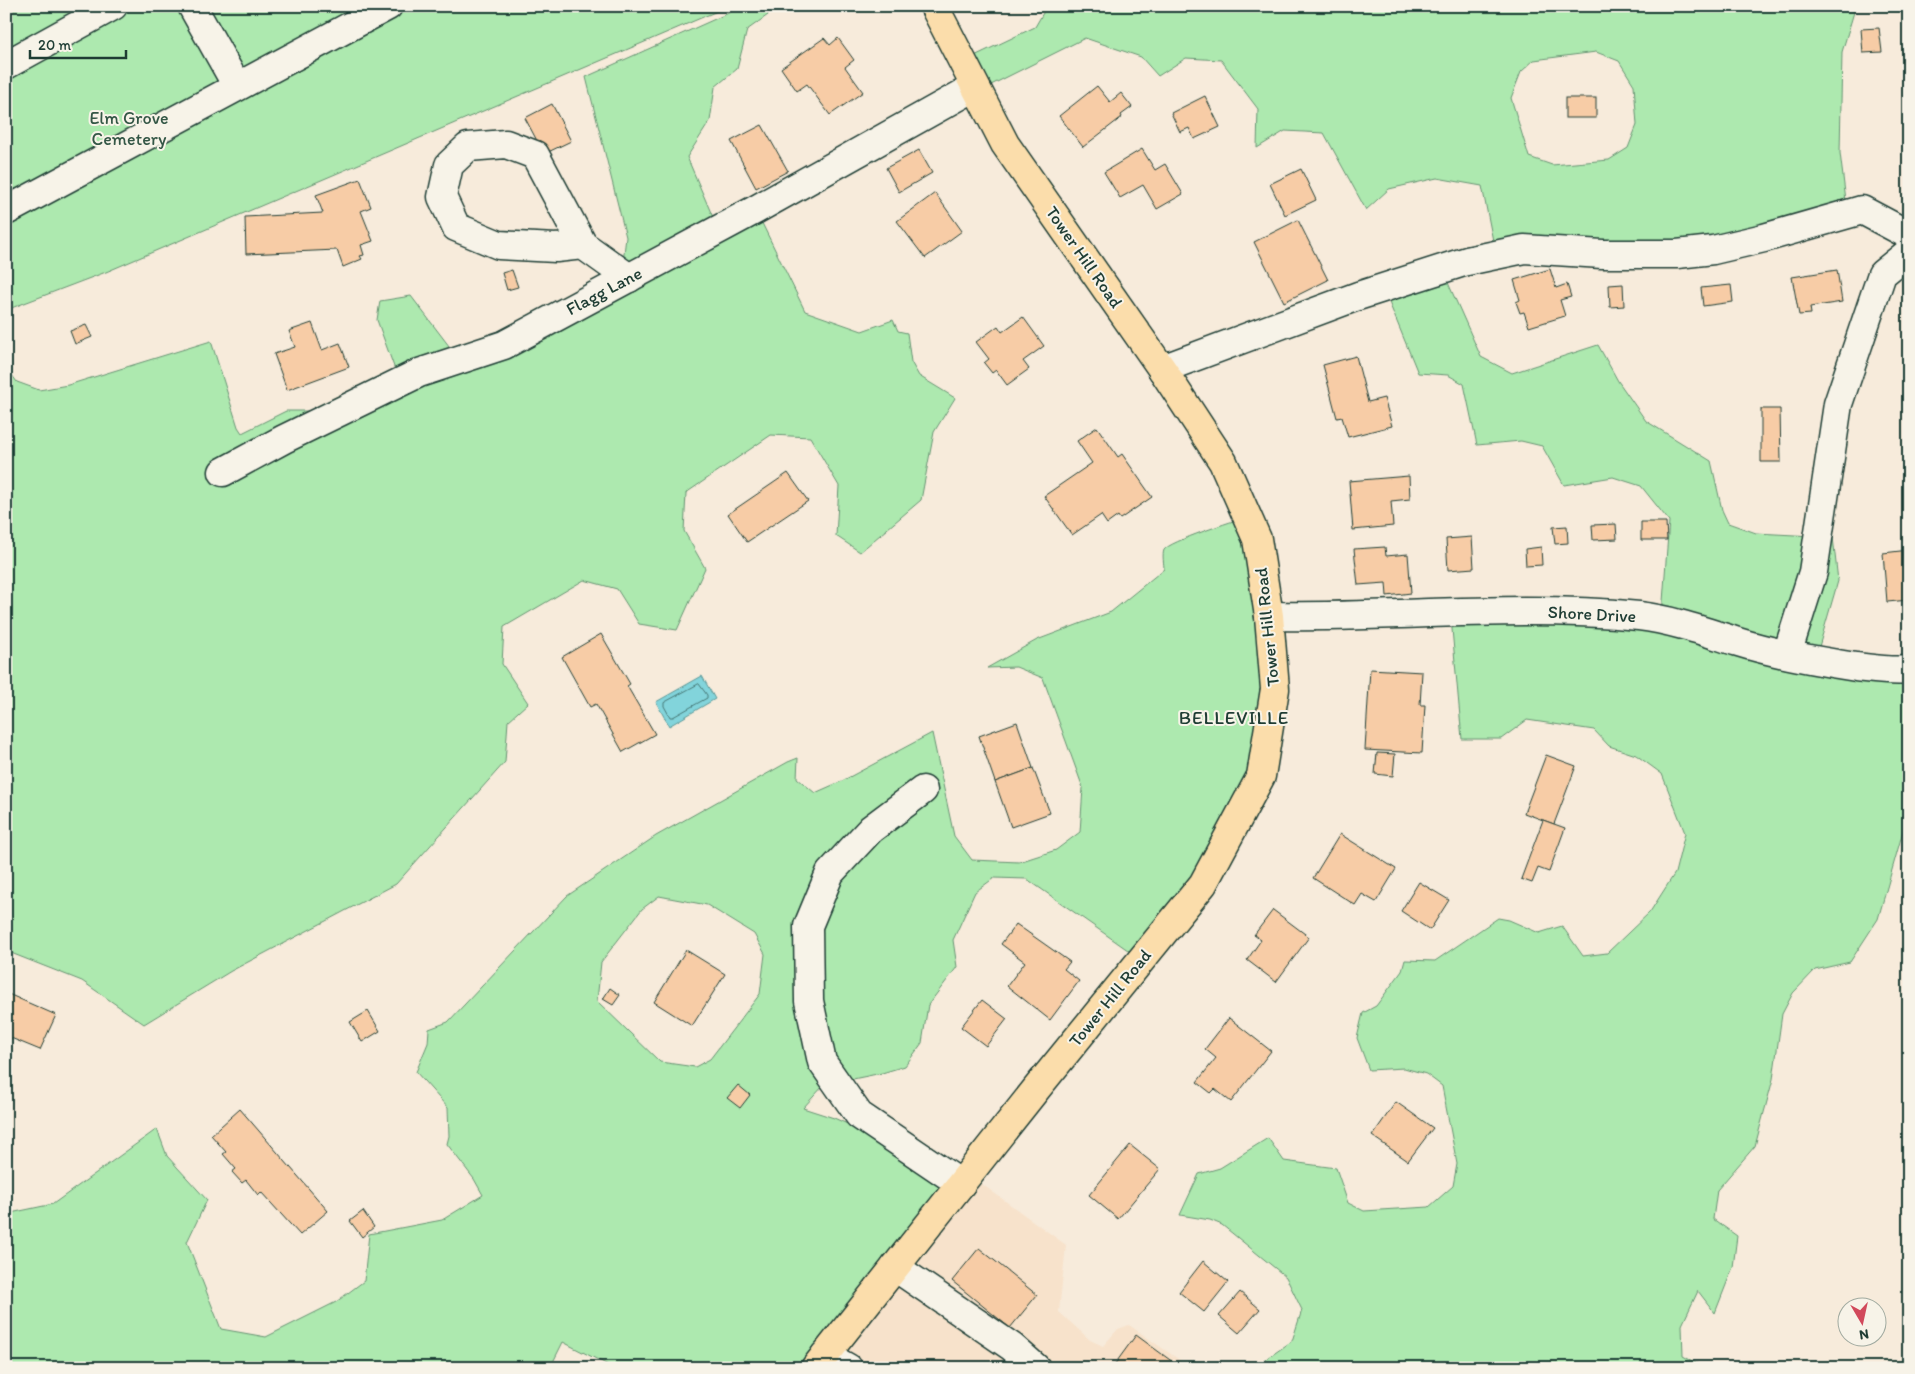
<svg xmlns="http://www.w3.org/2000/svg" width="1915" height="1374" viewBox="0 0 1915 1374" font-family="Itim,sans-serif">
<rect width="100%" height="100%" fill="#f7ebdb"/>
<filter id="ink" filterUnits="userSpaceOnUse"><feTurbulence type="fractalNoise" baseFrequency=".02" numOctaves="2"/><feDisplacementMap in="SourceGraphic" scale="10" xChannelSelector="R" yChannelSelector="G"/><feConvolveMatrix kernelMatrix="1 2 1 2 8 2 1 2 1" color-interpolation-filters="sRGB"/></filter>
<g filter="url(#ink)">
<polygon fill="#f7e2cb" points="972,1177 1066,1245 1059,1312 1090,1340 1103,1346 1118,1329 1129,1325 1191,1368 817,1368"/>
<g fill="#ade9af" stroke="#669372" fill-rule="evenodd">
<polygon points="6,6 729,6 106,272 6,310"/>
<polygon points="744,6 766,6 768,15 747,30 737,69 715,87 710,121 687,157 718,229 759,217 805,311 862,331 893,320 898,331 907,333 911,362 919,376 955,398 934,432 921,500 860,552 836,536 839,486 810,437 771,435 686,493 684,531 705,568 677,630 639,624 617,589 584,580 504,627 502,664 528,703 508,721 505,762 396,884 231,971 144,1024 82,981 6,951 6,367 17,382 39,390 68,385 211,341 238,427 242,433 286,411 341,411 398,378 377,320 380,301 411,296 462,363 620,288 626,237 586,77"/>
<path d="M1047,6H1853L1854,12L1842,52L1840,153L1848,217L1766,240L1496,256L1482,186L1437,178L1389,189L1366,210L1324,133L1285,131L1257,148L1258,109L1221,60L1186,58L1158,76L1141,57L1085,38L979,91L964,61L1035,27ZM1596,52L1619,61L1634,85L1637,125L1628,148L1609,160L1552,165L1529,157L1511,98L1521,72L1534,60Z"/>
<polygon points="1445,273 1449,285 1481,357 1512,373 1598,345 1618,381 1646,421 1711,461 1722,510 1728,523 1756,533 1833,537 1838,581 1816,657 1909,673 1909,810 1878,919 1850,962 1815,970 1793,993 1782,1014 1773,1079 1755,1146 1717,1190 1713,1219 1737,1236 1733,1267 1715,1313 1698,1291 1682,1325 1683,1356 1705,1368 1259,1368 1265,1360 1292,1341 1302,1310 1286,1277 1222,1225 1210,1220 1180,1215 1199,1174 1220,1168 1268,1138 1284,1161 1336,1168 1348,1203 1364,1211 1429,1207 1453,1186 1457,1164 1442,1086 1426,1074 1404,1068 1369,1070 1357,1038 1363,1013 1376,1006 1402,971 1405,960 1435,961 1498,918 1509,920 1539,933 1562,926 1583,956 1607,953 1650,912 1675,873 1685,833 1662,774 1636,755 1609,746 1594,730 1527,720 1501,739 1462,739 1451,618 1662,615 1669,521 1641,486 1613,477 1564,485 1542,446 1521,441 1477,445 1464,384 1448,375 1418,373 1386,295"/>
<path d="M1248,516L1268,623L1263,778L1142,960L1027,879L994,878L975,892L953,940L957,967L928,1005L922,1043L905,1066L882,1073L824,1085L803,1108L834,1118L888,1142L955,1194L817,1368H614L563,1342L550,1368H6V1214L53,1204L157,1129L167,1156L207,1200L187,1242L221,1329L266,1337L336,1302L364,1281L369,1234L442,1220L483,1195L474,1179L447,1144L449,1136L448,1108L416,1072L428,1043L429,1029L448,1022L567,896L656,836L788,762L798,758L797,778L815,793L842,781L932,733L954,836L972,860L1019,862L1056,850L1080,832L1083,788L1043,678L1016,667L987,668L1037,640L1111,612L1164,569C1164,564 1162,555 1164,550C1170,541 1234,521 1248,516ZM659,896L707,905L754,934L765,954L760,994L710,1059L695,1067L660,1062L597,1001L601,962L642,909Z"/>
</g>
<polygon fill="#82d4db" stroke="#5a9898" points="702,676 715,699 669,726 656,702"/>
<g fill="none" stroke-linecap="round" stroke-linejoin="round">
<polygon stroke="#477977" stroke-width="1" points="699,684 707,695 707,698 673,717 670,717 664,706 664,703"/>
</g>
<g fill="#f7cca6" stroke="#1f3d34">
<polygon points="1879,28 1882,52 1863,53 1861,29"/>
<polygon points="824,38 830,45 838,38 854,60 845,67 863,92 830,115 807,84 797,91 781,68"/>
<polygon points="1097,86 1110,102 1121,93 1132,107 1121,115 1122,117 1083,147 1059,116"/>
<polygon points="1205,96 1220,127 1194,139 1189,128 1180,132 1171,113"/>
<rect x="1565" y="98" width="31" height="20"/>
<polygon points="552,104 571,141 544,154 525,118"/>
<polygon points="762,125 788,171 756,188 731,141"/>
<polygon points="1142,149 1155,170 1165,164 1183,194 1157,209 1143,185 1120,198 1104,172"/>
<polygon points="919,150 932,173 899,192 886,168"/>
<polygon points="1301,169 1316,200 1285,215 1270,184"/>
<polygon points="360,179 371,207 361,211 373,241 361,245 364,255 360,256 362,259 343,267 337,250 246,254 245,217 323,213 316,195"/>
<polygon points="935,193 962,231 925,258 897,221"/>
<polygon points="1298,220 1328,280 1284,302 1254,242"/>
<polygon points="1550,269 1556,288 1567,284 1571,297 1560,300 1565,316 1529,327 1524,312 1520,313 1516,302 1520,300 1514,280"/>
<polygon points="512,270 518,287 507,290 502,273"/>
<polygon points="1837,270 1842,302 1810,307 1811,314 1799,315 1792,277"/>
<polygon points="1623,284 1624,306 1610,307 1609,285"/>
<polygon points="1731,285 1733,302 1703,306 1701,288"/>
<polygon points="1023,317 1044,346 1023,361 1029,369 1007,385 996,370 992,373 984,363 989,359 976,342 998,326 1002,332"/>
<polygon points="312,323 322,350 340,343 349,367 287,390 274,354 295,347 289,331"/>
<polygon points="86,325 92,337 75,344 70,331"/>
<polygon points="1356,356 1368,402 1384,398 1392,426 1348,437 1342,417 1337,418 1323,365"/>
<polygon points="1761,409 1780,409 1781,462 1761,462"/>
<polygon points="1097,427 1118,457 1122,454 1152,497 1120,519 1118,516 1107,524 1101,515 1072,535 1044,496 1092,463 1077,441"/>
<polygon points="788,473 808,501 747,542 728,514"/>
<polygon points="1409,476 1410,499 1391,501 1393,526 1353,530 1349,481"/>
<polygon points="1641,522 1666,522 1667,540 1641,540"/>
<polygon points="1616,524 1617,539 1593,540 1592,525"/>
<polygon points="1567,526 1568,543 1555,544 1553,527"/>
<polygon points="1472,537 1474,568 1448,570 1446,539"/>
<polygon points="1385,547 1386,556 1408,554 1411,593 1387,596 1386,583 1358,585 1354,549"/>
<polygon points="1541,547 1542,565 1526,566 1525,549"/>
<polygon points="1909,550 1909,600 1887,602 1883,553"/>
<polygon points="601,634 630,684 627,686 655,734 623,752 596,704 590,707 562,657"/>
<polygon points="1370,669 1422,672 1420,705 1425,705 1422,753 1365,750"/>
<polygon points="1017,722 1033,768 995,782 979,736"/>
<polygon points="1377,753 1395,754 1393,776 1375,774"/>
<polygon points="1546,755 1576,766 1554,824 1524,813"/>
<polygon points="1033,768 1050,813 1011,827 995,782"/>
<polygon points="1543,820 1565,828 1549,872 1538,868 1532,883 1521,879"/>
<polygon points="1340,834 1396,869 1376,902 1362,894 1355,905 1313,878"/>
<polygon points="1419,882 1449,900 1430,930 1401,911"/>
<polygon points="1273,910 1309,937 1276,982 1247,960 1261,940 1254,935"/>
<polygon points="1016,924 1070,962 1064,969 1079,981 1050,1020 1007,986 1025,962 1001,944"/>
<polygon points="686,950 725,974 692,1026 654,1002"/>
<polygon points="610,988 620,995 613,1005 603,999"/>
<polygon points="6,993 56,1015 40,1050 6,1036"/>
<polygon points="982,1000 1007,1019 986,1046 961,1027"/>
<polygon points="368,1011 380,1031 362,1042 350,1022"/>
<polygon points="1229,1018 1271,1051 1231,1102 1215,1089 1211,1093 1197,1082 1216,1058 1205,1049"/>
<polygon points="738,1085 750,1095 740,1108 727,1098"/>
<polygon points="1396,1102 1433,1128 1408,1161 1372,1136"/>
<polygon points="240,1109 328,1211 300,1235 261,1192 258,1195 246,1180 242,1183 232,1172 236,1169 223,1154 226,1152 211,1135"/>
<polygon points="1130,1145 1160,1169 1118,1219 1089,1195"/>
<polygon points="363,1211 374,1227 362,1237 350,1221"/>
<polygon points="979,1248 1037,1295 1010,1328 952,1281"/>
<polygon points="1203,1261 1228,1282 1204,1312 1179,1292"/>
<polygon points="1240,1292 1260,1309 1239,1333 1219,1316"/>
<polygon points="1136,1335 1181,1368 1112,1368"/>
</g>
<g fill="none" stroke-linecap="round" stroke-linejoin="round">
<g stroke="#1f3d34" stroke-width="31">
<g id="minor">
<polyline points="192,6 237,86"/>
<polyline points="6,65 113,6"/>
<polyline points="6,211 388,6"/>
<polyline points="583,245 556,248 499,245 456,227 442,197 449,165 468,147 506,144 535,155 583,245 629,278"/>
<polyline points="1162,369 1358,296 1467,261 1524,249 1602,254 1677,254 1713,250 1764,238 1862,210 1909,235"/>
<polyline points="223,472 284,439 419,373 504,345 755,210 975,87"/>
<path d="M1269,616C1392,618 1516,604 1639,616C1673,620 1706,632 1738,642C1776,654 1817,661 1856,667C1874,669 1891,672 1909,670"/>
<polyline points="1787,654 1813,572 1838,404 1882,274 1909,252"/>
<polyline points="923,790 871,829 830,873 808,926 809,1001 822,1062 859,1115 961,1184"/>
<polyline points="895,1267 1012,1347 1036,1368"/>
<polyline points="825,1355 848,1368"/>
</g>
</g>
<g stroke="#1f3d34" stroke-width="31">
<polyline id="major" points="815,1368 1037,1088 1203,884 1261,776 1275,689 1269,616 1257,539 1223,462 1162,369 1005,144 934,6"/>
</g>
<use href="#minor" stroke="#f7f3e8" stroke-width="28"/>
<use href="#major" stroke="#fbddab" stroke-width="28"/>
</g>
</g>
<g text-anchor="middle" stroke-width="4" stroke-linejoin="round" paint-order="stroke">
<g font-size="18" fill="#345746" stroke="#f7f3e8">
<text x="129" y="124">Elm Grove<tspan x="129" dy="21">Cemetery</tspan></text>
</g>
<g font-size="18" fill="#1f3d34" stroke="#f7f3e8">
<text transform="translate(1084 257) rotate(55)" y="6">Tower Hill Road</text>
<text transform="translate(604 291) rotate(-28)" y="6">Flagg Lane</text>
<text transform="translate(1592 614) rotate(3)" y="6">Shore Drive</text>
<text transform="translate(1267 627) rotate(-96)" y="6">Tower Hill Road</text>
<text transform="translate(1110 998) rotate(-51)" y="6">Tower Hill Road</text>
</g>
<g font-size="19" letter-spacing="1" fill="#1f3d34" stroke="#f7f3e8">
<text x="1234" y="724">BELLEVILLE</text>
</g>
</g>
<rect width="1915" height="1374" fill="none" stroke="#f7f3e8" stroke-width="25"/>
<rect x="12" y="12" width="1890" height="1349" fill="none" stroke="#1f3d34" stroke-width="2" filter="url(#ink)"/>
<g transform="translate(1862 1322) rotate(171)"><circle r="24" fill="#f7f3e8" stroke="#a1aaa0"/>
<path d="M0-4L9 19L0 12L-9 19Z" fill="#d1495b"/>
<text y="-8" font-size="14" font-weight="bold" text-anchor="middle" fill="#1f3d34">N</text>
</g>
<path d="M30 50v8h96v-8" fill="none" stroke="#1f3d34" stroke-width="2.5"/>
<text x="38" y="50" font-size="15" fill="#1f3d34" stroke="#f7f3e8" stroke-width="4" paint-order="stroke">20 m</text>
</svg>
